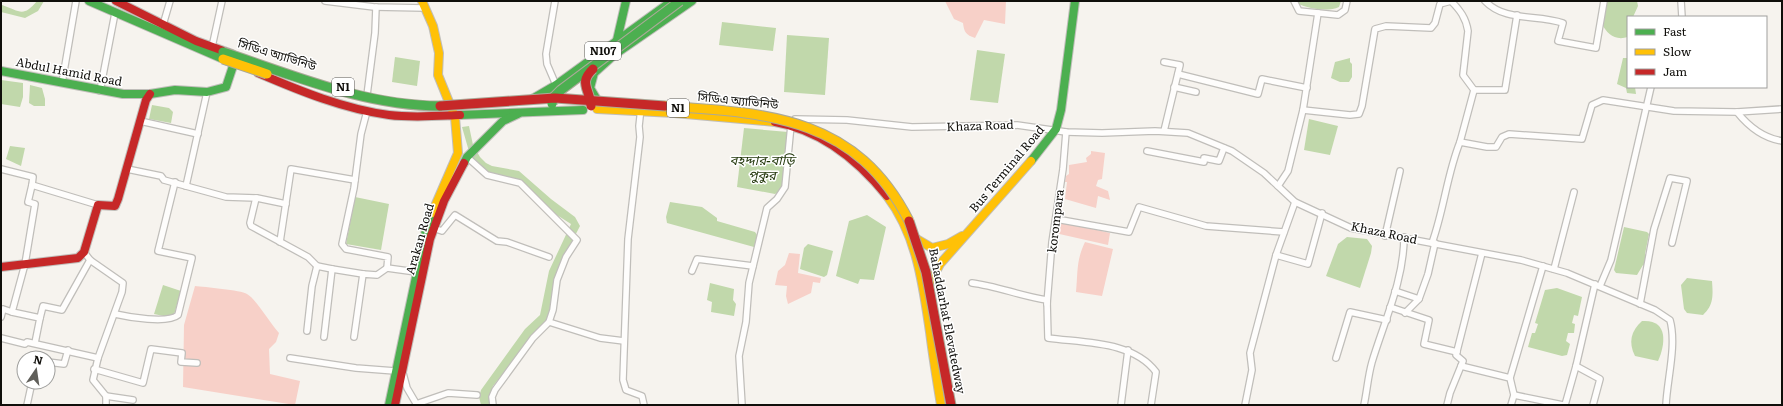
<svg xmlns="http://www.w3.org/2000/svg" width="1783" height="406" viewBox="0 0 1783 406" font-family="Literata,'Noto Sans Bengali',serif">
<rect width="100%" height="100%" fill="#f6f3ee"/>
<g fill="#f7d0c8">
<path d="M945,1H1006L1005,24L984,20L975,38C966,35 964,32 963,23L954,19Z"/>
<polygon points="1091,151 1105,153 1102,179 1098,180 1096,186 1108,191 1110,200 1098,196 1096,208 1065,199 1067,182 1065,182 1066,176 1069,174 1069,165 1087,162 1086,158 1091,154"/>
<polygon points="1057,221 1110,233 1108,245 1055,233"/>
<path d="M1085,242L1113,249L1102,296L1076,292C1078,272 1076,261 1085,242Z"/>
<polygon points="789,253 800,254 798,273 821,278 820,283 813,282 811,293 788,304 786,296 787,286 775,285 778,271 785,265"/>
<path d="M195,286C204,287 241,290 247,294C256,299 270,323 279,333L276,342L269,349L270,374L300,381L295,405L183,387L184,325Z"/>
</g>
<g fill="#c1d8ab">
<path d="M37,1H44L38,11L25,18L1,12L2,5C20,11 23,18 37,1Z"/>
<path d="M1298,1H1341L1339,7C1328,12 1308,9 1297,3Z"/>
<path d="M1605,1H1637L1638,6L1633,17H1628V37C1615,41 1607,34 1602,24Z"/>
<polygon points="722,22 776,28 773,51 719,45"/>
<polygon points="787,35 829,38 825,95 784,92"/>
<polygon points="977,50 1005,54 998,103 970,100"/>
<polygon points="395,57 420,61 417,86 392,82"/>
<polygon points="1350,58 1350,62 1352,64 1352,77 1349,82 1340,82 1331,78 1335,62"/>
<polygon points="1623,58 1628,58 1628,87 1635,87 1636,94 1627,93 1626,88 1617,84"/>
<polygon points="1,80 23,83 23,97 20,107 1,104"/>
<polygon points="30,85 42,88 45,99 45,106 34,106 29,103"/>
<polygon points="152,105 169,108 173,112 171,123 149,119"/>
<polygon points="1309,119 1338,126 1330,155 1304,150"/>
<polygon points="469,126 473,145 480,157 486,163 492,166 519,171 551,199 575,217 580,226 565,255 555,279 549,317 493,386 490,396 491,405 481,405 479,397 481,390 525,329 540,315 549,271 571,224 549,210 526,185 519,180 490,174 474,160 468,148 462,127"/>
<polygon points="744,128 788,132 782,190 775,194 737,187"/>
<polygon points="10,146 25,148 21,166 6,159"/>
<polygon points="355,197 389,204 381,250 346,244"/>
<polygon points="670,202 702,207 717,218 717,221 755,232 757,235 754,247 667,223 666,217"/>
<polygon points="867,215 886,227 874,280 860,279 858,284 836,276 849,221"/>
<polygon points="1624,227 1647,232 1649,234 1645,254 1646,255 1645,266 1643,265 1637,275 1616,273 1614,270"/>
<polygon points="1347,237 1367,239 1372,246 1371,253 1360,288 1326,276 1338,244"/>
<polygon points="808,244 833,251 827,275 824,277 800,269 804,248"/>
<path d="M1687,278L1712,281C1713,295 1714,305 1703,315L1687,313L1684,309L1681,285Z"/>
<polygon points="710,283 734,289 733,300 736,304 734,316 711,312 712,302 707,300"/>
<polygon points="163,285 181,291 174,315 168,317 154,314"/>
<polygon points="1557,288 1582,297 1578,316 1574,315 1572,323 1575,324 1574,333 1568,333 1566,341 1570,344 1567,355 1562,356 1528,347 1532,333 1535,333 1538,324 1535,323 1545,290"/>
<path d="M1642,321C1668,319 1666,343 1658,361L1635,356C1628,342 1631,331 1642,321Z"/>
</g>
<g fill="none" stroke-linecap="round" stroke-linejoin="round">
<g stroke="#c0beba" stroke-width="8">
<g id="street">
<polyline points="325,1 374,7 425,8"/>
<polyline points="555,1 546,54 547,64 556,85"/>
<polyline points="1294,1 1299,11 1338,15 1345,10 1347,1"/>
<path d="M1451,1C1460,10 1466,18 1468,31L1463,75L1474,90L1460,142"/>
<path d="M1485,1C1505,22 1537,14 1563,23L1558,41L1596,48L1604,1"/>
<polyline points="1681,1 1682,17"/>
<polyline points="163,25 170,1"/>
<polyline points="212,47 222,1"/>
<polyline points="1164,62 1180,65 1164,131"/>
<polyline points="1178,74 1258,94 1262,79 1307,88"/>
<polyline points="62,83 76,1"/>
<polyline points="1174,87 1196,92"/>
<polyline points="1474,90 1505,90 1517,15"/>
<polyline points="100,91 115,13"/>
<polyline points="367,95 375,33 376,7"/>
<polyline points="641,108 639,126 640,137 628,239 623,380 626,390 642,396 644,405"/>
<polyline points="1303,110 1350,115 1359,114 1362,106 1375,29 1386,26 1431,28 1435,23 1440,4 1451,1"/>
<polyline points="367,111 361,134 354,188 342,244 346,249 388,257 387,268"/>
<polyline points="1737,112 1782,109"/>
<path d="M795,119L847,120L912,127L1017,125L1066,132L1102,133L1155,131L1188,133L1232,151L1264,173L1295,202L1351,228L1521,260L1567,273L1655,310L1670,320C1677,345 1667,380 1666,405"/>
<polyline points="140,121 198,134"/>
<polyline points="1147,151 1204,162 1204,158 1219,161 1224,148"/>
<polyline points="467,157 487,175 520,183 577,240 566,257 557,280 553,310 549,322 533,338 495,390 492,397 493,405"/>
<polyline points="1,169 33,177 32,185 98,205"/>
<polyline points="127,169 161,176 164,180 226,197 257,198 286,204"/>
<polyline points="32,185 28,202 35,204 25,264 12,312 40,318 35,343"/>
<polyline points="186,186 207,92"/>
<polyline points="1278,186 1288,171 1303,110 1318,13"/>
<polyline points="256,198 250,223 251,226 308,257 317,266"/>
<polyline points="1056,219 1129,232 1139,207 1206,226 1284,232"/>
<polyline points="433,228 442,231 455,215 497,241 507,242 549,257"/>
<polyline points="1385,236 1400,171"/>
<polyline points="280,242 291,169 355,180"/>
<path d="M1432,243C1444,210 1447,174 1460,142L1487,147H1496L1502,137L1509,134L1582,139L1592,105L1603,100L1674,111L1737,112C1749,127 1763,138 1782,141"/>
<polyline points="84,252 90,260 123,283 122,292 98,358 93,380 106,396 106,405"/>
<polyline points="1276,255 1308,264 1322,213"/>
<polyline points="1554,269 1574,192"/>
<polyline points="692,271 697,259 753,266"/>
<path d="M972,283C996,286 1021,296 1047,300L1048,338C1084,343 1133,341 1156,372L1151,405"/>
<polyline points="1600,286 1611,260 1651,87"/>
<polyline points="1395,291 1419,299"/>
<polyline points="1047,304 1052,242 1063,169 1066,132"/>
<polyline points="1640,304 1654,229 1670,178 1687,181 1672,243"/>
<polyline points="1390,307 1429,320 1424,344 1457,352"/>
<polyline points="1405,313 1419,299 1428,274 1435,243"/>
<path d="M115,314C128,317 168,324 178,315L192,258L158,251L175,182"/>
<polyline points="1,317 3,309 12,312"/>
<polyline points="40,318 43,306 62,310 90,260"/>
<polyline points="549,322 600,338 624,341"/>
<polyline points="307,331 312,286 317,266 332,269"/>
<polyline points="324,337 332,269 363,274"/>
<polyline points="354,337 363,274 377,275 387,268 416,272"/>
<polyline points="1,338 25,344 27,342 98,358"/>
<polyline points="290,358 356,368 395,371"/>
<polyline points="1336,358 1350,312 1387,320"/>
<polyline points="48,362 64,364 68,350"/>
<polyline points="1461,366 1510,378 1514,395 1511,405"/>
<polyline points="1576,366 1595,284"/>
<polyline points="94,369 143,383 151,349 182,353 181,362 197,363"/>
<polyline points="403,373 407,388 417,405"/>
<polyline points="1510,378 1543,266"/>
<polyline points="1514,395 1563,405"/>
<polyline points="106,396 133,400"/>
<polyline points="416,404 448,393 477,395"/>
<polyline points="27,405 32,382"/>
<polyline points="742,405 739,356 746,322 749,283 767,208 777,199 785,187 791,125"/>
<polyline points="1121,405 1128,350"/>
<polyline points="1245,405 1252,370 1250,353 1276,255 1295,202"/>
<path d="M1364,405C1367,391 1368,376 1372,362C1384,322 1404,280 1404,237"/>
<polyline points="1447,405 1450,393 1463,361 1456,355 1482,253"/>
<polyline points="1565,405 1576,366 1600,379 1593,405"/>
</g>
</g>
<g stroke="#c0beba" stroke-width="10">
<g id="fast">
<polyline points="89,1 230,62"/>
<polyline points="617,40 626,1"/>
<polyline points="1,71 123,94 150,94 175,90 207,92 226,87 234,63"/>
<polyline points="596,98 590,88 594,73 614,55 692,1"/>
<polyline points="532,99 556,85 672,1"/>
<polyline points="460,115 583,110"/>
<polyline points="1031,161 1056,129 1061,110 1075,1"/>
<polyline points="464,163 467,157 503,121 518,114"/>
<polyline points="389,405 427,225 432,213"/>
</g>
</g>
<g stroke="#c0beba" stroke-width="10">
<g id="slow">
<polyline points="422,1 433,26 439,53 438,75 455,117 458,153 432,213"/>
<polyline points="597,109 674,113 775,122"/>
<path d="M887,196C917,235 923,285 930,332C933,356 937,381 941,405"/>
<polyline points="915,238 932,248 948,244 962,236"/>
<polyline points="929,285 940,264 1031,161"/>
</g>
</g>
<g stroke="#c0beba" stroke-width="10">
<g id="jam">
<polyline points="116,1 196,41 232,54"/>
<path d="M258,73C300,91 344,109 389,115C413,118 436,116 460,115"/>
<path d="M775,122C821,130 858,160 887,196"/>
<polyline points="1,267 78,258 84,252 98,205 115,206 118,199 146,100 150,94"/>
<polyline points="395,405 430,239 444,201 464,163"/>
</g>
</g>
<use href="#street" stroke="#fefdfc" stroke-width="5.5"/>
<use href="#fast" stroke="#4caf50" stroke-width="8"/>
<use href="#slow" stroke="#ffc107" stroke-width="8"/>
<use href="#jam" stroke="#c62828" stroke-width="8"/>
<g stroke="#aba998" stroke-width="11" stroke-linecap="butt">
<g id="fast-bridge">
<path d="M223,52C293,75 365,106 440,106"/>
<polyline points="552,104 553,98 561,90 680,1"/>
</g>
</g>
<g stroke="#aba998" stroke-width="11" stroke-linecap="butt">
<g id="slow-bridge">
<polyline points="223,59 267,74"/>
<path d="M665,106C769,113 856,117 909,221"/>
</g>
</g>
<g stroke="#aba998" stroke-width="11" stroke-linecap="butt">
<g id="jam-bridge">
<polyline points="440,106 555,98 665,106"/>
<path d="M591,106C590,89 578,83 593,69"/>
<polyline points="909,221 926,272 951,405"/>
</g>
</g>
<use href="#fast-bridge" stroke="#4caf50" stroke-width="9"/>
<use href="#slow-bridge" stroke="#ffc107" stroke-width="9"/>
<use href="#jam-bridge" stroke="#c62828" stroke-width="9"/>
</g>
<g text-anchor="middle" stroke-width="3" stroke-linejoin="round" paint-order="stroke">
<g fill="#fff" stroke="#585754" stroke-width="1">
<rect x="585" y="42" width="36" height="18" rx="3"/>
<rect x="332" y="78" width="22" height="18" rx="3"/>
<rect x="667" y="99" width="22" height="18" rx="3"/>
</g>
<g font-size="11" font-weight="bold" fill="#100f0b">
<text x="603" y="55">N107</text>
<text x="343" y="91">N1</text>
<text x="678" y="112">N1</text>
</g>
<g font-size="12" fill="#100f0b" stroke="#fff">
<text transform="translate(277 55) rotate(17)" y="4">সিডিএ অ্যাভিনিউ</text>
<text transform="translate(69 72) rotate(11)" y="4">Abdul Hamid Road</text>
<text transform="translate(738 101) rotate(6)" y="4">সিডিএ অ্যাভিনিউ</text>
<text transform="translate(980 126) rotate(-2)" y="4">Khaza Road</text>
<text transform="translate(1007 169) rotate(-50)" y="4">Bus Terminal Road</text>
<text transform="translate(1056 221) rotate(-83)" y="4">korompara</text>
<text transform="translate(1384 233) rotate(12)" y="4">Khaza Road</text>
<text transform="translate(420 239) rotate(-74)" y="4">Arakan Road</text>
<text transform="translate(947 321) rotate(79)" y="4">Bahaddarhat Elevatedway</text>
</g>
<g font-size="13" font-style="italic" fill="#1e3306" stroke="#fff">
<text x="762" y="165">বহদ্দার-বাড়ি<tspan x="762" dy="15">পুকুর</tspan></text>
</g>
</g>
<rect width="1783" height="406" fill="none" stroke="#100f0b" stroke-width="4"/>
<rect x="1627" y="16" width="140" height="72" fill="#ffffff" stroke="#9f9f9d"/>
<rect x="1635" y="29" width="20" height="6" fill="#4caf50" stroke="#9f9f9d"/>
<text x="1663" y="36" font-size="12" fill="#100f0b">Fast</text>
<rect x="1635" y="49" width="20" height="6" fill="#ffc107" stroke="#9f9f9d"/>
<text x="1663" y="56" font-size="12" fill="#100f0b">Slow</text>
<rect x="1635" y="69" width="20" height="6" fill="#c62828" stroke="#9f9f9d"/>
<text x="1663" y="76" font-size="12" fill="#100f0b">Jam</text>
<g transform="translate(36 370) rotate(13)"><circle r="19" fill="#ffffff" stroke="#9f9f9d"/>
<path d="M0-3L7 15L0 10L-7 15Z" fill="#605f5a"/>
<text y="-6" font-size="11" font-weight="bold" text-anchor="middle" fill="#100f0b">N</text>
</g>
</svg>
